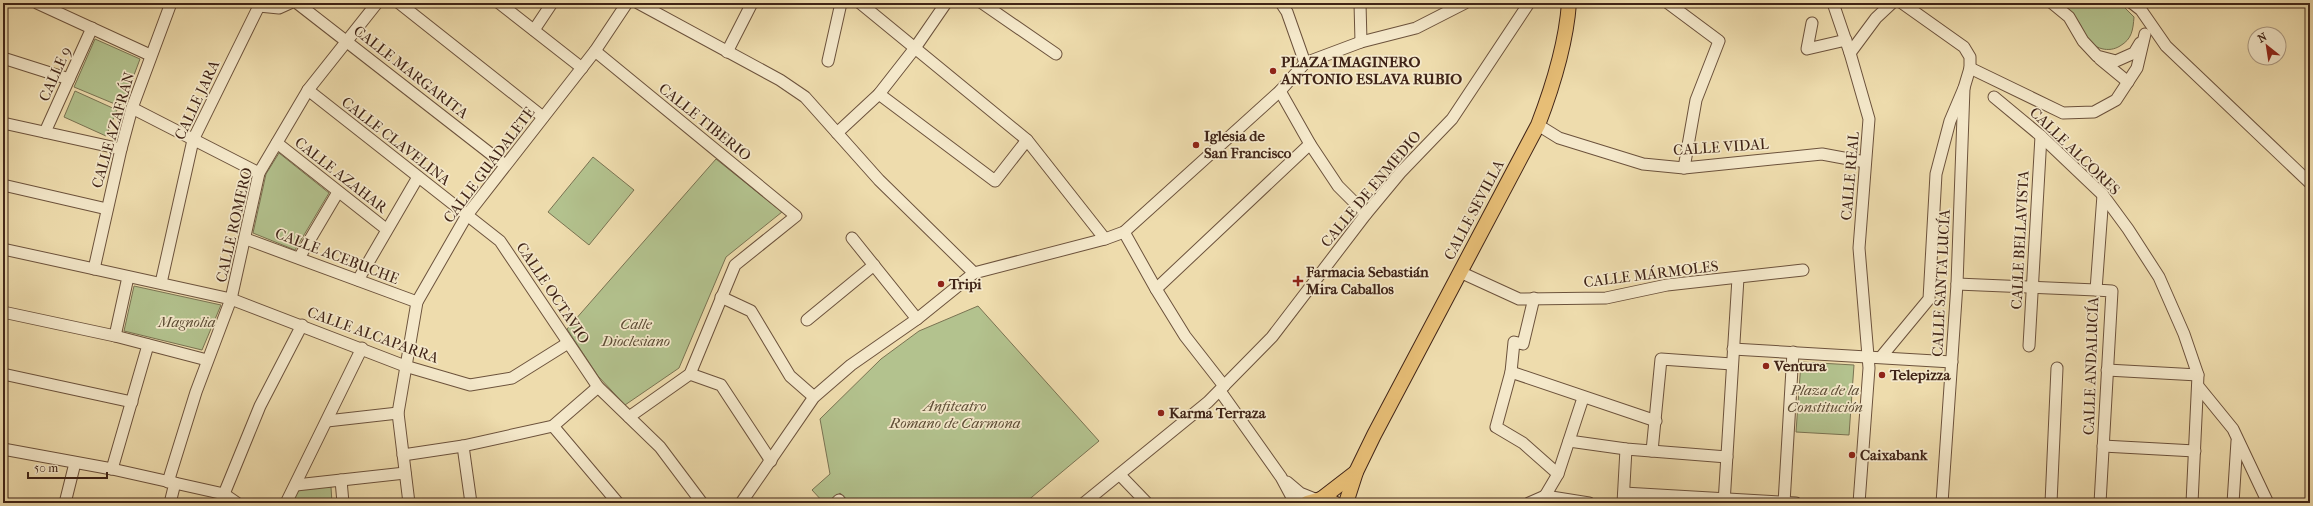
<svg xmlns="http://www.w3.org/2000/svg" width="2313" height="506" viewBox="0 0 2313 506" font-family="'IM FELL French Canon',serif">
<rect width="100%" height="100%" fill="#eedcad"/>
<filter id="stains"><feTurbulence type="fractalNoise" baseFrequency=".005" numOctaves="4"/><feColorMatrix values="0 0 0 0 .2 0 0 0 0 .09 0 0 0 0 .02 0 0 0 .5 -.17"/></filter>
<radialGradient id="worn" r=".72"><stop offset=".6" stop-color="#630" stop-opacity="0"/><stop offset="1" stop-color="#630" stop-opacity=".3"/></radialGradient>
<g fill="#b3c28e" stroke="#7a7352">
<path d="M2057,3H2120L2134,17C2133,30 2132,39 2120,46C2109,53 2094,49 2087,38C2083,33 2082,26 2078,21C2073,14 2063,9 2057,3Z"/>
<polygon points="95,39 140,59 122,107 74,87"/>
<polygon points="75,91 117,110 106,136 64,117"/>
<polygon points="279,153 329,193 295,250 253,233 266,174"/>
<polygon points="593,157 634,190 589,245 548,212"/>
<polygon points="716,159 782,212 726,257 679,368 625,405 598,376 567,329"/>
<polygon points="134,286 221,305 202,350 124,331"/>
<polygon points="978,306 1099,441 1026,502 1027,503 851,503 840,493 829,503 824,503 812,490 830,474 820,419 881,359 919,331"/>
<polygon points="1801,362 1854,365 1849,435 1796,432"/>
<polygon points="331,487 332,503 288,503 297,488"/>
</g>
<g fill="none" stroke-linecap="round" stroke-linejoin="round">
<g stroke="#6c523c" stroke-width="13">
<g id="minor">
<polyline points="37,3 150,55"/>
<polyline points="257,3 259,6 279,8 290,3"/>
<polyline points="297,3 505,165"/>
<polyline points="399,3 543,117"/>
<polyline points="499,3 582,68"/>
<polyline points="638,3 780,80 805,97 879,180 974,273"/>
<polyline points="860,3 1027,140 1105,239"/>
<polyline points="982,3 1056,54"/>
<polyline points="1281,3 1287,12 1305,63"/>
<polyline points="1360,3 1361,42"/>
<polyline points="1668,3 1719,41 1696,100 1684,168"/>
<polyline points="1833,3 1850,53 1869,119 1859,248 1869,368 1859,503"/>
<polyline points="2052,3 2069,17 2083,41 2097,56 2116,61 2134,53 2140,43"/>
<polyline points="2132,3 2141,10 2166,46 2310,183"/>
<polyline points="1812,23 1807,49 1846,40"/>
<polyline points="534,30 552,3"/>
<polyline points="595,51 796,216 735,265 690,374 629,417"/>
<polyline points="727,52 752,3"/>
<polyline points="1850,53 1876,18 1892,3"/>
<polyline points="3,58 69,79"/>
<polyline points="2100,59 2128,82"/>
<polyline points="828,61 841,3"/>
<polyline points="1970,68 2063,113 2094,112 2116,100 2137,68 2145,34"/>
<polyline points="308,90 500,241 598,387 660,447 702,503"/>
<polyline points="1280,91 1310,144 1338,186 1366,214"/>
<polyline points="879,94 995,181 1027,140"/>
<polyline points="1994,97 2041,136 2103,195 2128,229 2159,277 2184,334 2198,375 2192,503"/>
<polyline points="132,108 259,173"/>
<polyline points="3,123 121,149"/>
<polyline points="1538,125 1559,138 1643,164 1684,168 1822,154 1865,162"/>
<polyline points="45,132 92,28"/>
<polyline points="837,133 879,94 915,48 946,3"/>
<polyline points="277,143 386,229"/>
<polyline points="3,185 107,209"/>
<polyline points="1124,232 1156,289 1185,336 1224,386"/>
<polyline points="852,238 917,319"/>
<polyline points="246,239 417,302"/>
<polyline points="3,249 231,299 405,366 470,385 512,378 568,343"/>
<polyline points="299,258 338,192"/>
<polyline points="94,269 121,149 132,108 171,3"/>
<polyline points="1460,272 1519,299 1606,298 1667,285 1803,270"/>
<polyline points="358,280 418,177"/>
<polyline points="161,283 193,140 259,6"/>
<polyline points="1957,284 2096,290"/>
<polyline points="1156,289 1310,144"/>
<polyline points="721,297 751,311 790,376 814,397"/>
<polyline points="1534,298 1523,344 1514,342 1511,372 1496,427 1523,443 1558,474"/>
<polyline points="3,312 115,336 207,360"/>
<polyline points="807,320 874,265"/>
<polyline points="115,336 128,277"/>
<polyline points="2029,346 2041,136"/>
<polyline points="1733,349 1952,362"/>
<polyline points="1881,357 1929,299 1936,174 1950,121 1964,88 1970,68 1970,57 1964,47 1902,3"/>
<polyline points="2107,370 2198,375"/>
<polyline points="1511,372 1656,421"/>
<polyline points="3,374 132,402"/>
<polyline points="690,374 721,385 771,461"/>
<polyline points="2198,386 2233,429 2268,503"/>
<polyline points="1220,391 1281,477 1295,503"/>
<polyline points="327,421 398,413"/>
<polyline points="553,426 618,503"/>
<polyline points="1569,441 1626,449 1727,457"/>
<polyline points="463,446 471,503"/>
<polyline points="2103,446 2195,451"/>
<polyline points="3,449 112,469 224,494 237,503"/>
<polyline points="1652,451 1661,359 1732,364"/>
<polyline points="403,455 463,446 553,426 598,387"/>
<polyline points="112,469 148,345"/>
<polyline points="1120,475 1147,503"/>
<polyline points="341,480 343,503"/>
<polyline points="168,482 196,392 231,299 259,173 308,90 377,3"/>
<polyline points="1287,482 1300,493 1315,499"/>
<polyline points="296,485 405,473"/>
<polyline points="1624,493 1796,503"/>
<polyline points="224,494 260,406 302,325"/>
<polyline points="1545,496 1558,474 1583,398"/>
<polyline points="1545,496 1589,503"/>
<polyline points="65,503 75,463"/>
<polyline points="170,503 175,483"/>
<polyline points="286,503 362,348"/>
<polyline points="409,503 398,413 417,302 467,215 595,51 627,3"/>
<polyline points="741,503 814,397 851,365 917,319 974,273 1105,239 1124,232 1280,91 1305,63 1361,42 1416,28 1465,3"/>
<polyline points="836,503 839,500"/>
<polyline points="1084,503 1208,402 1272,337 1366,214 1400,173 1452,119 1529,3"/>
<polyline points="1529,503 1545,496"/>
<polyline points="1623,503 1626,449"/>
<polyline points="1724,503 1738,278"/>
<polyline points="1784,503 1793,352"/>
<polyline points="1942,503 1957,284 1964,88"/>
<polyline points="2051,503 2057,368"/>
<polyline points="2100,503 2112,291 2096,290 2103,195"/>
<polyline points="2233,503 2237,441"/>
</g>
</g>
<g stroke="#402417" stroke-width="16">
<g id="major">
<polyline points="1321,499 1356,472"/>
<polyline points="1307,503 1321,499 1334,503"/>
<path d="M1346,503L1356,472L1374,435L1538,125C1553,86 1566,45 1569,3"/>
</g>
</g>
<use href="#minor" stroke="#f4e8ca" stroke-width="11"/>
<use href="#major" stroke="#e7be76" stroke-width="14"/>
</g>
<g fill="#8f2418" stroke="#f4e8ca" stroke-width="1.5">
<circle cx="1273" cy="71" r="4"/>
<circle cx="1196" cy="145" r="4"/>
<path d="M1296 275h4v4h4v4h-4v4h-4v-4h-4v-4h4z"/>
<circle cx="941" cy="284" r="4"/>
<circle cx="1766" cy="366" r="4"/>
<circle cx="1882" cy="375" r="4"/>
<circle cx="1161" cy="413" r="4"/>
<circle cx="1852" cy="455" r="4"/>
</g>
<g text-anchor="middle" stroke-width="3.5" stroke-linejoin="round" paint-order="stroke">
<g font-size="15" font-weight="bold" fill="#402417" stroke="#f4e8ca" text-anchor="start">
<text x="1281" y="67">PLAZA IMAGINERO<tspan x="1281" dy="17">ANTONIO ESLAVA RUBIO</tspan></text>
<text x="1204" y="141">Iglesia de<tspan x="1204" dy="17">San Francisco</tspan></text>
<text x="1306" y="277">Farmacia Sebastián<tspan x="1306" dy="17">Mira Caballos</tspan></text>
<text x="949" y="289">Tripi</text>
<text x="1774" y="371">Ventura</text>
<text x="1890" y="380">Telepizza</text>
<text x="1169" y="418">Karma Terraza</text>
<text x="1860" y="460">Caixabank</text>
</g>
<g font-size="15" fill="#402417" stroke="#f4e8ca">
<text transform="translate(411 72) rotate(38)" y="5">CALLE MARGARITA</text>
<text transform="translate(55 74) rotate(-66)" y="5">CALLE 9</text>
<text transform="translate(197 100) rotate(-65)" y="5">CALLE JARA</text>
<text transform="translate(705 122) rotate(39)" y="5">CALLE TIBERIO</text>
<text transform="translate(113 130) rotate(-74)" y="5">CALLE AZAFRÁN</text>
<text transform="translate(396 141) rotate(38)" y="5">CALLE CLAVELINA</text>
<text transform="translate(1721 147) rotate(-4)" y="5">CALLE VIDAL</text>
<text transform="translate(2075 151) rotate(44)" y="5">CALLE ALCORES</text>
<text transform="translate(489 165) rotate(-53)" y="5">CALLE GUADALETE</text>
<text transform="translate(341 175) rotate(38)" y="5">CALLE AZAHAR</text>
<text transform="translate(1850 176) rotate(-85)" y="5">CALLE REAL</text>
<text transform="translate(1371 189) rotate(-50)" y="5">CALLE DE ENMEDIO</text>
<text transform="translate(1474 210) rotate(-62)" y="5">CALLE SEVILLA</text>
<text transform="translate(234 225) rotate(-77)" y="5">CALLE ROMERO</text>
<text transform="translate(2020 240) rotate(-87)" y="5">CALLE BELLAVISTA</text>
<text transform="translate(337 256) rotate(21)" y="5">CALLE ACEBUCHE</text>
<text transform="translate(1651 274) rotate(-7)" y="5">CALLE MÁRMOLES</text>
<text transform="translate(1941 283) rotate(-87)" y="5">CALLE SANTA LUCÍA</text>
<text transform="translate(553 293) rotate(56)" y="5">CALLE OCTAVIO</text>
<text transform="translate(373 335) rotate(20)" y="5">CALLE ALCAPARRA</text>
<text transform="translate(2091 366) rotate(-88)" y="5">CALLE ANDALUCÍA</text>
</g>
<g font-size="15" font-style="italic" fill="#5d4c35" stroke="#f4e8ca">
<text x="187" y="327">Magnolia</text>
<text x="636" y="329">Calle<tspan x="636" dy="17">Dioclesiano</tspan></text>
<text x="1825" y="395">Plaza de la<tspan x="1825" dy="17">Constitución</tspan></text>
<text x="955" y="411">Anfiteatro<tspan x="955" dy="17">Romano de Carmona</tspan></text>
</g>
</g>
<rect width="2313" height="506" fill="none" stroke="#eedcad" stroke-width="16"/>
<rect x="4" y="4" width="2305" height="498" fill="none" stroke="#402417" stroke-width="2"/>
<rect x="8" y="8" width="2297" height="490" fill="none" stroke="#402417"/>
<g transform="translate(2267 46) rotate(330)"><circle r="19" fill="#f4e8ca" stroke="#ac9a82"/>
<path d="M0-3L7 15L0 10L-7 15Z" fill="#8f2418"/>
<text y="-6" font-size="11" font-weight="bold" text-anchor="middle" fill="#402417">N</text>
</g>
<path d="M28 472v6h79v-6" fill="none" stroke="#402417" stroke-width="2"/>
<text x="34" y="472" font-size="12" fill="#402417" stroke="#f4e8ca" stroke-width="3" paint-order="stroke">50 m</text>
<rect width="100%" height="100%" filter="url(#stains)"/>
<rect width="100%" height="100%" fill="url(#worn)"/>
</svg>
